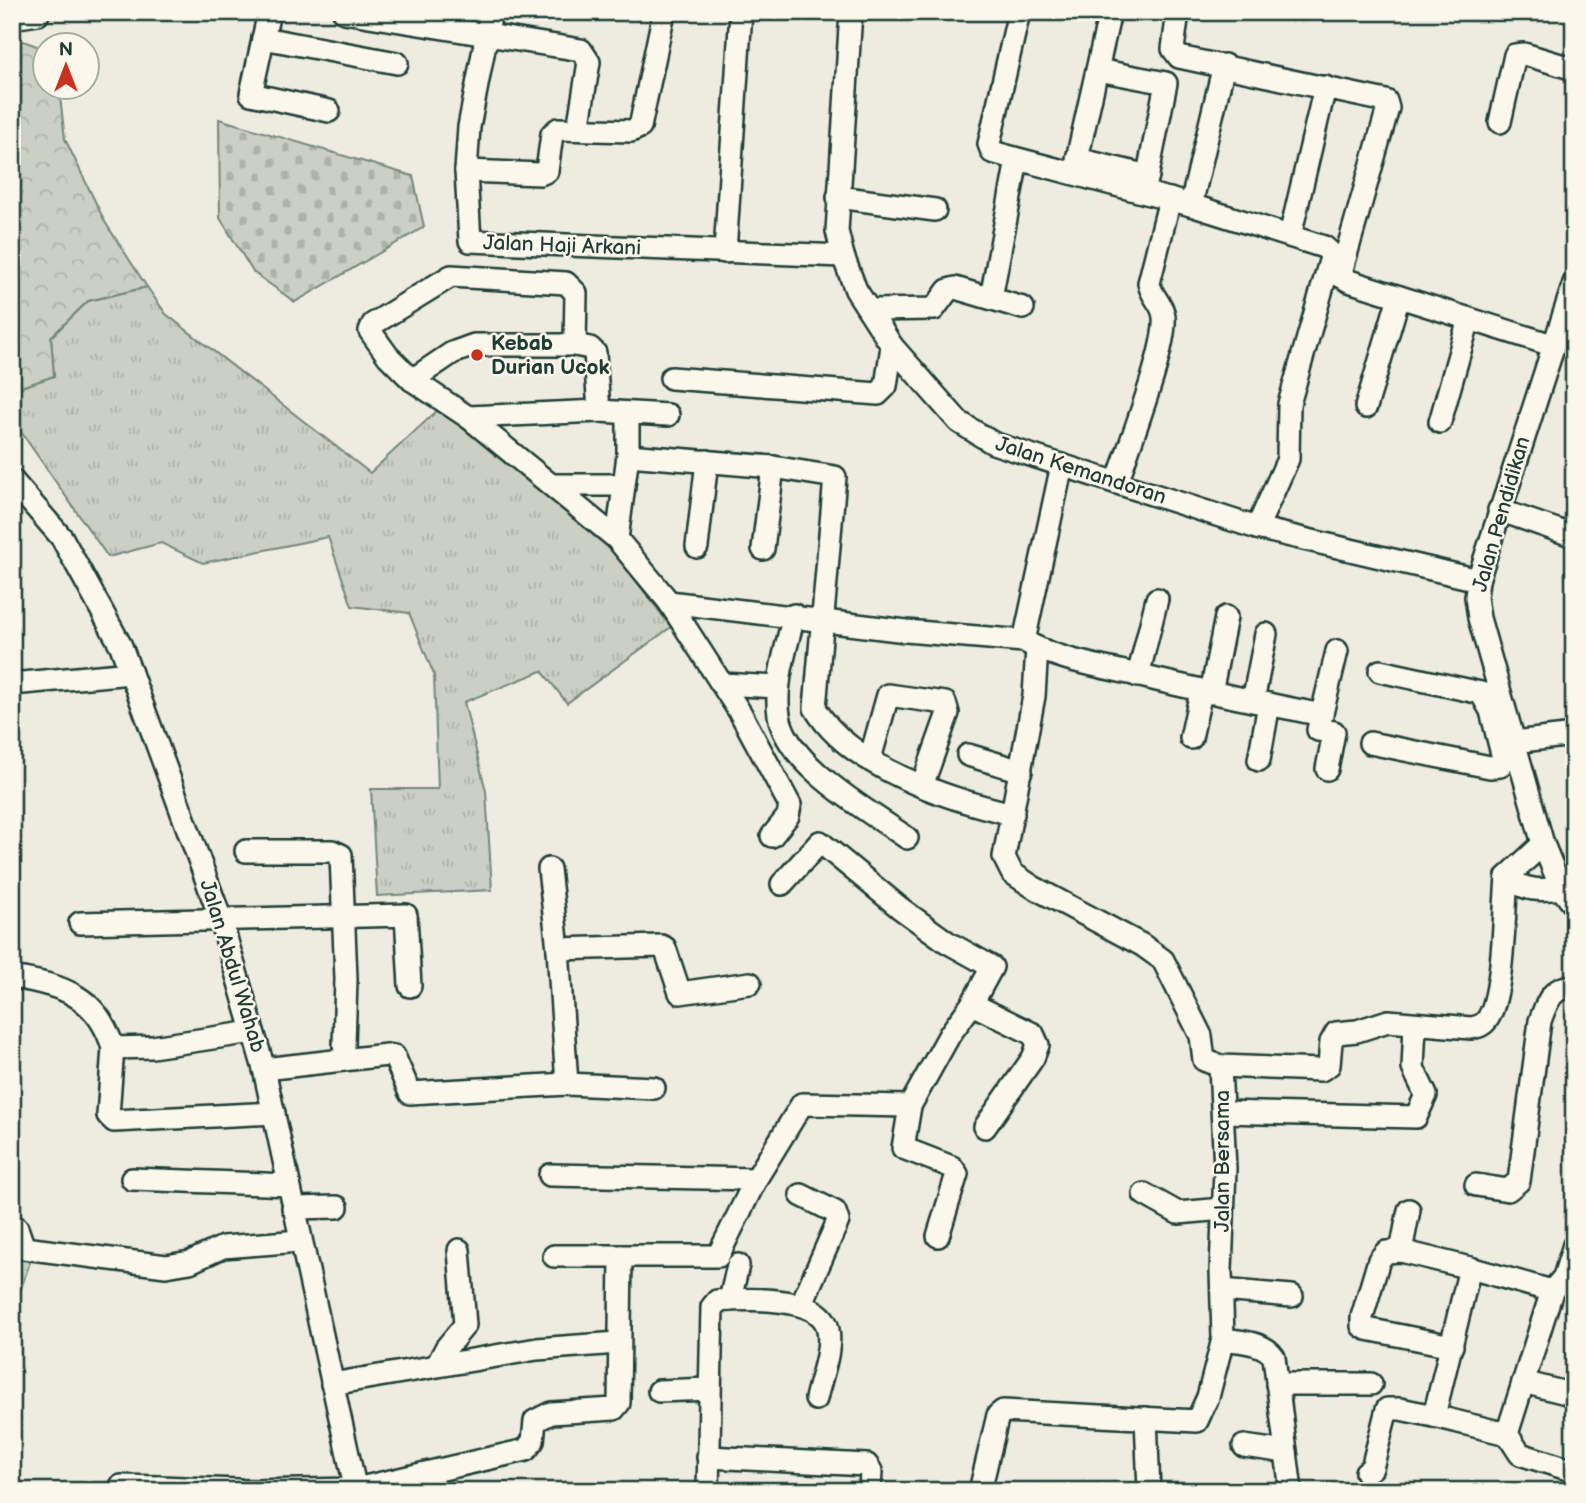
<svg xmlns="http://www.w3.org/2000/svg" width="1586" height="1503" viewBox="0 0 1586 1503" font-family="'Balsamiq Sans',sans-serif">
<defs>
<pattern id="grass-tufts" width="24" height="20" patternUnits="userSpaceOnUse" patternTransform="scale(1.75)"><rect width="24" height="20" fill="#cbcfc4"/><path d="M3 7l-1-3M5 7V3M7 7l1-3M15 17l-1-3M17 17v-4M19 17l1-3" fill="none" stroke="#aeb3a9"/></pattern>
<pattern id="forest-crowns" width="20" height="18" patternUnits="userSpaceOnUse" patternTransform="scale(1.75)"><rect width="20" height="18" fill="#cbcfc4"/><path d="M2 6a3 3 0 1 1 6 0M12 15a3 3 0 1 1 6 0" fill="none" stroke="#aeb3a9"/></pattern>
<pattern id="cemetery-stones" width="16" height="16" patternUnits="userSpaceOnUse" patternTransform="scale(1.75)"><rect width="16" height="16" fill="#cbcfc4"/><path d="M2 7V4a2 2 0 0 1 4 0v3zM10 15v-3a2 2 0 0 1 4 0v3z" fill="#aeb3a9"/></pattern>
</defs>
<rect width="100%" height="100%" fill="#eeece1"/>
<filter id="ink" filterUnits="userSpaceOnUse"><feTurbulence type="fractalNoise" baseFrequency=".0143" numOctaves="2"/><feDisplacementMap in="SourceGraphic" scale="14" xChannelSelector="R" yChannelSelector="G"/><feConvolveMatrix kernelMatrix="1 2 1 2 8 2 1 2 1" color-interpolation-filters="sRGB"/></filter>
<g filter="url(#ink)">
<g fill="url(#grass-tufts)" stroke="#75867c" stroke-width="2">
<polygon points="147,287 166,314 370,473 441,407 605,540 671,627 567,703 542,671 464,702 486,791 492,890 377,896 371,789 438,789 434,675 409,613 352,606 328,537 203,563 161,543 108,557 12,419 12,390 54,376 51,337 88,301"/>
<polygon points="12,1251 32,1256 16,1304 12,1355"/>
</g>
<polygon fill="url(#forest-crowns)" stroke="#75867c" stroke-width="2" points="12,37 45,49 46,88 59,88 65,139 105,222 147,287 88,301 51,337 54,376 12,390"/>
<polygon fill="url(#cemetery-stones)" stroke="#75867c" stroke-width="2" points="219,119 413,176 424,227 295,302 253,272 220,218"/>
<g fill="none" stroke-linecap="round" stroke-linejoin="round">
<g stroke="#1f3d34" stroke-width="26">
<g id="minor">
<polyline points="269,12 251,94 329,111"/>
<polyline points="344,12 581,50 589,62 578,129"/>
<polyline points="491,12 469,127 466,171 470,241 843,256"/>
<polyline points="851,12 837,231 843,256 856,290 892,346 959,422 993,443 1257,528 1478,580"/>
<polyline points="1019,12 989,144 992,152 1191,205 1324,247 1332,254 1289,404 1288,459 1257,528"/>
<polyline points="1110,12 1077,159 1148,176"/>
<polyline points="1178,12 1173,49 1179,57 1386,101 1388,108 1340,276"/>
<polyline points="12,18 38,14"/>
<polyline points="263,38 397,63"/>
<polyline points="1098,70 1166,83 1145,189"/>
<polyline points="1500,122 1515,55 1524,54 1574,69"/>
<polyline points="466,171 540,174 547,171 552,134 558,129 631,131 640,127 664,12"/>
<polyline points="838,197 935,210"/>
<polyline points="1191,205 1224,65"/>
<polyline points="1290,236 1325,87"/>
<polyline points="725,252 741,12"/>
<polyline points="1329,269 1349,281 1552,345"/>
<polyline points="1574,283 1478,580 1476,597 1479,618 1543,844 1561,888 1574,905"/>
<polyline points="991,298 1017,160"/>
<polyline points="869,310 934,309 948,290 955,288 1023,308"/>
<polyline points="575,345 576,293 566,283 451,276 373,324 370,331 388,356 412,380 468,417 617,539 669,602 741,714 790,805 788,816 772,836"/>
<polyline points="671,378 878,394 886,386 892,346"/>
<polyline points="412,380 452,353 474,345 575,345 590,348 595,353 599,411"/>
<polyline points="1366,407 1399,297"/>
<polyline points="468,417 599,411 668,415"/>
<polyline points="1440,422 1469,319"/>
<path d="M628,455L773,467L835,477L815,708C849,767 950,800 1013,814"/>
<polyline points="12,480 62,538 121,646 220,917 264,1069 356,1491"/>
<path d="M1117,483C1128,447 1167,349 1164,317C1163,303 1151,297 1149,283L1170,199"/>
<polyline points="552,485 622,485"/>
<polyline points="1499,510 1574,536"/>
<polyline points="617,539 628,455 628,413"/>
<polyline points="697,547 707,461"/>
<polyline points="763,549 773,467"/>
<path d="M669,602L906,631L1024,641C1057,660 1100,666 1137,675C1199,691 1260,702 1322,715"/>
<path d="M794,615C787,646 774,683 779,715C786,765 869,811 907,838"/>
<polyline points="1024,641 1062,465"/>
<polyline points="1380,671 1481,693 1491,711 1503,758"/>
<polyline points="1138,676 1157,599"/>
<polyline points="12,684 131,673"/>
<polyline points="722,684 778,687"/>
<polyline points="1211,693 1226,617"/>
<polyline points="1253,701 1266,634"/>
<polyline points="1191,738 1201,692"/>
<polyline points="1514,742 1574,735"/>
<polyline points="1370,743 1490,767 1500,766 1509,752"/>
<polyline points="968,755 1021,771"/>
<polyline points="870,759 888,695 945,703 948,713 922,786"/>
<polyline points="1259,760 1269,704"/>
<polyline points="1327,769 1334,732 1318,730 1337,651"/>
<polyline points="246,851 332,851 341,855 346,979 344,1046"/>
<polyline points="549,869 558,949"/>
<path d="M1507,877C1524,891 1540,891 1561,888"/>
<polyline points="80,923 406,915 410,986"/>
<path d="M12,977C62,985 98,996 113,1048L152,1047L253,1032"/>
<polyline points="972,1004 1033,1034 1038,1045 1033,1058 985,1127"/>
<polyline points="113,1048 108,1115 114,1121 274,1113"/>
<path d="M1220,1066L1321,1070L1329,1065L1331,1042L1336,1033L1357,1031L1388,1021L1471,1028C1477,1027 1482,1026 1486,1021C1504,1000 1504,908 1507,877L1543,844"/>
<polyline points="264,1069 387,1055 394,1056 410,1093 567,1084 654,1088"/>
<polyline points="567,1084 558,949 661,946 665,948 680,993 750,983"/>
<polyline points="910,1106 903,1148 952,1167 957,1174 938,1236"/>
<polyline points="1224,1112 1416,1117 1426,1095 1413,1068 1415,1024"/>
<polyline points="550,1175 756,1179 802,1104 910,1106 950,1034 972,1004 992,967 947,942 900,908 820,842 782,884"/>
<polyline points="132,1179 289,1185"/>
<path d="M1476,1185L1508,1190L1519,1181L1540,1021C1547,1002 1551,987 1574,986"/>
<polyline points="1144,1194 1178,1213 1223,1209"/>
<polyline points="801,1195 835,1212 838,1221 802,1303"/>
<polyline points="293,1208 337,1207"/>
<polyline points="12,1225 17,1228 24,1248 166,1266 190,1262 223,1247 300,1241"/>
<polyline points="1574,1245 1564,1277 1552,1291 1470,1268 1434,1416 1507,1434 1520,1454 1574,1471"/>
<polyline points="1401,1251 1409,1210"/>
<polyline points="554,1256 718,1256 756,1179"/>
<polyline points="1222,1290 1292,1296"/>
<polyline points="730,1300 738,1265"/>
<path d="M1223,1339C1240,1342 1263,1341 1274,1357L1291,1491"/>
<polyline points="1452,1346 1367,1329 1362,1326 1362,1317 1379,1260 1386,1252 1401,1251 1470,1268"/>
<polyline points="437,1365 446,1348 465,1325 459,1250"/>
<polyline points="1523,1382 1574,1395"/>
<polyline points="332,1384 537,1349 618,1343"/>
<polyline points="1277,1384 1371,1384"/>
<polyline points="659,1391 709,1389"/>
<polyline points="1146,1418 1149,1491"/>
<polyline points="1507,1434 1552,1291"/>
<polyline points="1244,1446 1286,1452"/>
<polyline points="708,1457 867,1465 871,1471 870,1491"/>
<polyline points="1366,1472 1372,1468 1387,1409 1400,1409 1434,1416"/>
<polyline points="121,1486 159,1487"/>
<polyline points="159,1491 159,1487 239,1490"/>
<polyline points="239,1491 356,1489 526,1450 533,1441 535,1421 551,1413 614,1409 619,1403 621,1256"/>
<path d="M708,1491L712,1307L717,1301C743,1299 823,1294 828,1330C832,1351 820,1379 816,1399"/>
<polyline points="980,1491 998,1415 1003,1411 1197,1421 1208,1397 1223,1339 1221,1270 1225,1169 1220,1066 1204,1060 1201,1036 1163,960 1142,945 1033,887 1012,873 1004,857 1034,696 1037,648"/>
</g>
</g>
<use href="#minor" stroke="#fbf7ec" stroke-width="21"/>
</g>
</g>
<circle fill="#c8321e" stroke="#fbf7ec" stroke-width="2.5" cx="477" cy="355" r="7"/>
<g text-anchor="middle" stroke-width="5" stroke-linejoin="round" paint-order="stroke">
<g font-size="21" fill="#1f3d34" stroke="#fbf7ec">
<text transform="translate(562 245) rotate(2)" y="7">Jalan Haji Arkani</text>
<text transform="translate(1081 470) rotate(18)" y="7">Jalan Kemandoran</text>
<text transform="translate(1501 514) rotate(-74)" y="7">Jalan Pendidikan</text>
<text transform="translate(233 966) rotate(73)" y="7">Jalan Abdul Wahab</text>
<text transform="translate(1222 1161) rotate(-90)" y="7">Jalan Bersama</text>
</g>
<g font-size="21" font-weight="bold" fill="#1f3d34" stroke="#fbf7ec" text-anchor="start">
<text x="491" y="350">Kebab<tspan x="491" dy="24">Durian Ucok</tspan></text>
</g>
</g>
<rect width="1586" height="1503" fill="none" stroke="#fbf7ec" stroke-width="42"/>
<rect x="21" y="21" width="1544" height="1461" fill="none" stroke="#1f3d34" stroke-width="2.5" filter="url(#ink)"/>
<g transform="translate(66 66)"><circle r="33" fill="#fbf7ec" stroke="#a3ada2" stroke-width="2"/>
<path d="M0-5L12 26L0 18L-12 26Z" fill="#c8321e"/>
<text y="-10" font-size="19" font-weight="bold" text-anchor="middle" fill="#1f3d34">N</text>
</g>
</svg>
